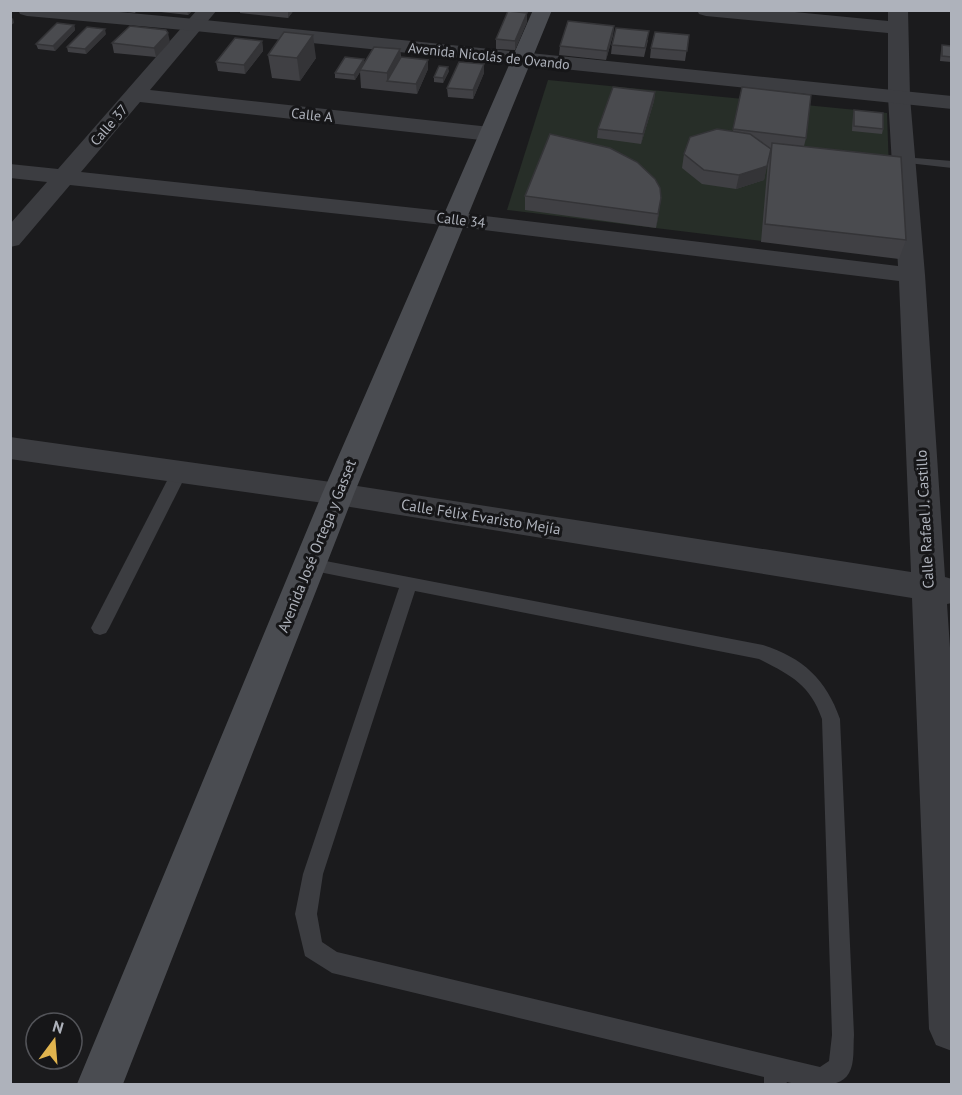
<svg xmlns="http://www.w3.org/2000/svg" width="962" height="1095" viewBox="0 0 962 1095" font-family="'PT Sans',sans-serif">
<rect width="100%" height="100%" fill="#1b1b1d"/>
<polygon fill="#272e28" points="548,80 887,113 892,257 507,210"/>
<g fill="none" stroke-linecap="round" stroke-linejoin="round">
<g fill="#3c3d41" fill-rule="evenodd">
<polygon points="903,157 952,161 952,168 899,162 899,158"/>
<polygon points="179,467 184,469 187,473 109,628 106,633 100,635 94,633 91,628 171,473 174,469"/>
<path d="M310,558L763,645C803,658 826,679 840,719L854,1035C853,1046 855,1063 849,1073C839,1091 804,1086 787,1082L786,1084H764V1077L332,973L305,956L295,914L303,874L399,588L304,569L302,564L304,559ZM415,591L759,659C790,675 810,684 822,719L832,1035L829,1061L820,1067L337,952L322,942L317,914L323,874Z"/>
</g>
<polygon fill="#3c3d41" fill-rule="evenodd" points="197,10 217,10 150,90 490,127 498,129 501,134 498,139 490,141 140,102 81,172 452,212 898,266 888,97 888,33 706,16 699,14 697,10 774,10 888,21 888,10 908,10 910,97 925,275 945,577 952,579 952,603 947,604 952,677 952,1051 936,1045 929,1029 912,598 338,505 10,459 10,437 338,483 911,572 899,281 452,226 70,185 19,245 10,247 10,224 47,182 10,178 10,164 58,169"/>
<polygon fill="#3c3d41" fill-rule="evenodd" points="18,10 98,10 195,19 952,96 952,109 195,31 27,16 20,14"/>
<polygon fill="#4a4c51" fill-rule="evenodd" points="533,10 552,10 354,494 123,1084 77,1084 322,494"/>
</g>
<g fill="#404044">
<polygon points="113,10 137,10 135,13"/>
<polygon points="160,10 193,10 188,15 161,12"/>
<polygon points="240,10 294,10 288,18 240,13"/>
<polygon points="527,22 515,50 496,49 496,39"/>
<polygon points="74,25 75,30 55,51 38,49 36,44"/>
<polygon points="614,26 613,35 606,60 559,55 560,46"/>
<polygon points="106,34 86,54 68,52 67,47"/>
<polygon points="689,35 685,61 650,58 651,48"/>
<polygon points="648,40 644,57 611,54 612,45"/>
<polygon points="262,41 263,51 245,74 218,71 216,62"/>
<polygon points="170,42 156,57 114,53 112,43"/>
<polygon points="942,45 951,46 951,62 940,61 941,50"/>
<polygon points="400,49 401,57 428,69 417,94 361,88 360,72 355,80 335,78 335,73"/>
<polygon points="268,55 316,58 300,81 272,78"/>
<polygon points="484,64 484,73 473,99 448,97 447,88"/>
<polygon points="449,71 443,83 434,82 434,77"/>
<polygon points="742,87 806,138 804,146 906,240 899,259 761,242 768,161 771,148 770,148 764,180 736,189 702,184 682,168 684,154 733,131"/>
<polygon points="655,92 654,101 641,144 597,138 598,129"/>
<polygon points="854,110 883,129 882,134 852,131 853,115"/>
<polygon points="525,196 659,213 656,228 525,210"/>
</g>
<g fill="#343437">
<polygon points="187,10 193,10 188,15"/>
<polygon points="288,10 294,10 288,18"/>
<polygon points="527,13 527,22 515,50 515,41"/>
<polygon points="13,18 14,23 10,26 10,20"/>
<polygon points="74,25 75,30 55,51 53,46"/>
<polygon points="614,26 613,35 606,60 607,51"/>
<polygon points="105,29 106,34 86,54 85,49"/>
<polygon points="168,33 170,42 156,57 154,48"/>
<polygon points="313,35 316,58 300,81 297,58"/>
<polygon points="262,41 263,51 245,74 244,65"/>
<polygon points="400,49 401,67 387,81 387,73"/>
<polygon points="364,59 365,64 355,80 354,75"/>
<polygon points="428,60 428,69 417,94 416,84"/>
<polygon points="484,64 484,73 473,99 473,90"/>
<polygon points="448,67 449,71 443,83 443,78"/>
<polygon points="655,92 654,101 641,144 643,134"/>
<polygon points="771,149 764,180 736,189 739,175"/>
<polygon points="661,198 659,213 656,228 658,214"/>
</g>
<g fill="#4a4b4f" stroke="#343437" stroke-width="1.5">
<polygon points="508,11 527,13 515,41 496,39"/>
<polygon points="568,21 614,26 607,51 560,46"/>
<polygon points="57,23 74,25 53,46 36,44"/>
<polygon points="130,26 166,30 168,33 154,48 112,43"/>
<polygon points="87,27 105,29 85,49 67,47"/>
<polygon points="616,28 649,31 645,48 612,45"/>
<polygon points="284,32 313,35 297,58 268,55"/>
<polygon points="655,32 689,35 687,51 651,48"/>
<polygon points="235,38 262,41 244,65 216,62"/>
<polygon points="942,45 951,46 951,57 942,56"/>
<polygon points="374,47 400,49 387,73 360,70"/>
<polygon points="345,57 364,59 354,75 335,73"/>
<polygon points="401,57 428,60 416,84 387,81"/>
<polygon points="459,62 484,64 473,90 447,88"/>
<polygon points="439,66 448,67 443,78 434,77"/>
<polygon points="613,87 655,92 643,134 598,129"/>
<polygon points="742,87 811,95 806,138 733,129"/>
<polygon points="854,110 883,113 883,129 854,126"/>
<polygon points="717,129 750,134 771,149 767,166 739,175 704,170 684,154 690,137"/>
<polygon points="550,134 610,148 637,162 655,179 660,188 661,198 658,214 525,196"/>
<polygon points="772,143 901,157 906,240 765,224"/>
</g>
<g text-anchor="middle" stroke-width="6" stroke-linejoin="round" paint-order="stroke">
<g font-size="14" fill="#aeb2bb" stroke="#161618">
<text transform="translate(489 56) rotate(6)" y="5">Avenida Nicolás de Ovando</text>
<text transform="translate(312 115) rotate(6)" y="5">Calle A</text>
<text transform="translate(109 125) rotate(-49)" y="5">Calle 37</text>
<text transform="translate(461 220) rotate(7)" y="5">Calle 34</text>
</g>
<g font-size="15" fill="#aeb2bb" stroke="#161618">
<text transform="translate(481 517) rotate(9)" y="5">Calle Félix Evaristo Mejía</text>
<text transform="translate(925 519) rotate(-93)" y="5">Calle Rafael J. Castillo</text>
<text transform="translate(317 546) rotate(-68)" y="5">Avenida José Ortega y Gasset</text>
</g>
</g>
<rect width="962" height="1095" fill="none" stroke="#aeb2bb" stroke-width="24"/>
<g transform="translate(54 1041) rotate(16)"><circle r="28" fill="#161618" stroke="#535459" stroke-width="1.5"/>
<path d="M0-4.5L10 22L0 15L-10 22Z" fill="#e1b44e"/>
<text y="-9" font-size="16" font-weight="bold" text-anchor="middle" fill="#aeb2bb">N</text>
</g>
</svg>
